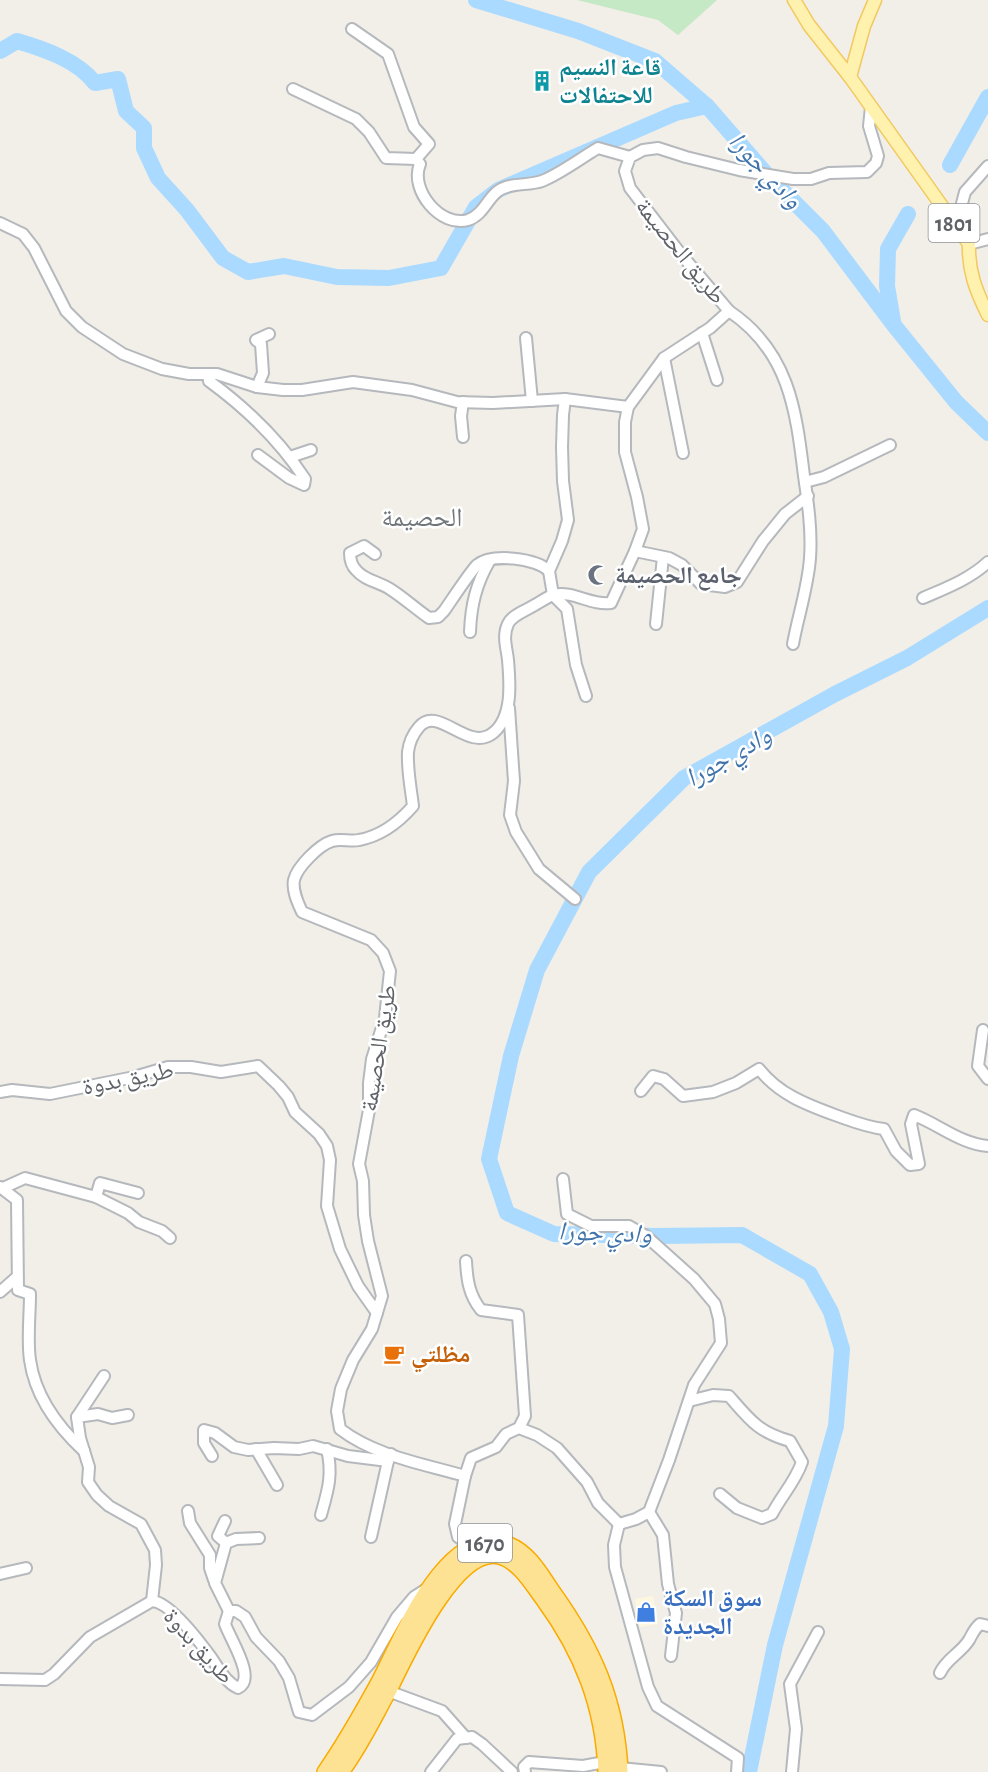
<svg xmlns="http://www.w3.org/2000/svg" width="988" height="1772" viewBox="0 0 988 1772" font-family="'Alegreya Sans','Noto Naskh Arabic',sans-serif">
<rect width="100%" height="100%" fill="#f1efe8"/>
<polygon fill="#fef7e0" points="653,1596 658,1624 640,1627 635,1599"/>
<polygon fill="#c5e8c5" points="577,0 717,0 678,35 658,20"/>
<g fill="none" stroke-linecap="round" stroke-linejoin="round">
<g stroke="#aadaff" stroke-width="16">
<polyline points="476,0 578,31 655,61 707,106 768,176 823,231 893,324 956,402 988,433"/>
<path d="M0,51L17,41C44,49 77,60 95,83L118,79L126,111L144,128V148L158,178L187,210L223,258L248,272L284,266L337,277L389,278L441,268L476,207L498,190L676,113L707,106"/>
<polyline points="950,165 988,97"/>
<polyline points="893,321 887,286 888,249 908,214"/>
<polyline points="749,1772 775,1645 836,1426 842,1349 831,1312 810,1274 742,1235 656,1236 554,1234 507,1213 489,1159 511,1056 537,970 589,872 684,778 835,694 907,658 988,608"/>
</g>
<g stroke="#b5b8bc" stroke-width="14">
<g id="minor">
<polyline points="352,29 388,54 414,127 429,144 416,159"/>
<path d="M293,89L356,119L369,132L386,158L416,159L420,164C409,190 441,228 468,220C483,215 487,199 498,191C510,182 529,186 542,181C560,174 581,158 598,148L630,157"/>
<polyline points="0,223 23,234 34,248 66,311 82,327 123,354 162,369 189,374 217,374 257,387 283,390 302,390 353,382 412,390 457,402 493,403 565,399"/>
<polyline points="960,231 960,211 965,192 988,166"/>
<polyline points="969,244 988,239"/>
<path d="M729,311C789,351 796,410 804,476C808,503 812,531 810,558C808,587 798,616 793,644"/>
<polyline points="702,333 717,380"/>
<polyline points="526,338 532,401"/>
<polyline points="664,358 683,453"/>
<path d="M208,374L209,381C246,408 280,441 305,479L304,485L289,478L258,455"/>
<polyline points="257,387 263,373 261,344 256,340 269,334"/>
<polyline points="463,437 461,416 463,402"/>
<polyline points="290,457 311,450"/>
<polyline points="805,482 824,477 890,445"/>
<polyline points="635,551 669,558 682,565 701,584 725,587 737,582 763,541 785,514 808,496"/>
<path d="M375,554L364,546L350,553C350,560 351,565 356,570C364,580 379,582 390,589C404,598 416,609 429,618L438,617L444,611C451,601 470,572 477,565C492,553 536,558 549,571"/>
<path d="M923,598C946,588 970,579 988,562"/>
<polyline points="656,624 663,557"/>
<path d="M470,632C471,605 476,584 490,560"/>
<polyline points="586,696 576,665 567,609 553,595 549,571 562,541 568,520 563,481 562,447 563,415 565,399 628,407"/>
<polyline points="509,708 514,781 510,815 516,832 539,869 575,899"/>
<polyline points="983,1030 978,1066 988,1079"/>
<path d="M641,1091L653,1076L664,1079L683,1096L713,1092L736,1083L759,1069C779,1094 805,1104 835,1115C852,1121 866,1127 884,1129L896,1151L910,1165L919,1164L911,1124L914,1115C938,1124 961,1144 988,1146"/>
<polyline points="0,1092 12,1090 50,1094 134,1077 168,1067 191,1067 221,1072 258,1066 279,1086 288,1097 295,1112 319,1134 327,1146 330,1160 327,1206 340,1249 358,1286 377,1313"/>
<polyline points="563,1179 567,1214 591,1226 629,1226 646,1236 694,1279 715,1304 719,1319 721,1343 694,1385 669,1460 649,1512 636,1519 619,1524"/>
<path d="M0,1187L17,1200L18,1290L30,1294C30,1316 27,1339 30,1360C35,1396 58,1427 84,1451"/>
<polyline points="3,1188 25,1178 96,1197 128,1213 139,1222 162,1231 170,1238"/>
<polyline points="96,1197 100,1183 138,1193"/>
<path d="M466,1261C467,1280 469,1295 481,1310L518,1315L525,1416L519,1428"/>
<polyline points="0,1292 17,1277"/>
<polyline points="104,1376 77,1417 80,1438 89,1467 88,1482 97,1495 109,1506 141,1524 155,1550 156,1565 152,1601"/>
<path d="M689,1401L713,1395L729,1396C750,1420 758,1432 790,1441L802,1462C795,1482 782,1495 772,1514L762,1518L737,1508L720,1494"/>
<polyline points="77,1417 98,1414 112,1418 128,1415"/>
<polyline points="256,1449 277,1485"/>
<polyline points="212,1456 204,1443 204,1430 215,1433 234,1447 248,1450 274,1448 299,1449 313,1446 348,1456 388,1461 391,1454"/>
<polyline points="465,1476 471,1458 496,1447 506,1434 519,1428 537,1435 557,1448 587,1482 598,1503 619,1524"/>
<polyline points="188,1511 190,1523 210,1555 210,1568 214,1580"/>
<polyline points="649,1512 663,1535 668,1584 676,1613 671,1656"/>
<path d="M321,1515C328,1490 333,1475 327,1449"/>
<polyline points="225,1521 218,1536 226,1543"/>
<polyline points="619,1524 614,1545 615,1567 648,1687 657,1706 738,1758 737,1772"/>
<polyline points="371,1537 388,1461"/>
<path d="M471,1546L458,1537L455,1524L465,1476C424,1464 375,1456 340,1429L337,1411L341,1389L353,1360L372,1329L382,1296L368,1241L364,1215L363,1181L359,1164L369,1110V1083L372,1059L385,1018L390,971L383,953L371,940L302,912C298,903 292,891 294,880C297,867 319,845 332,841C341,838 350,842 359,840C381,836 399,822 413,806C411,789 407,770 408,752C409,743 413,734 419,727C438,704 468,753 493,733C513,717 510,683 508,660C507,649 502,636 508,624C512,615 525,611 533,606C539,603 547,597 553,595C573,590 591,606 611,603L635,551L643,529L637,497L625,452V422L628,407L664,358L710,328L729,311L680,253L630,188L625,171L630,157L643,150L658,148L686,157L739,170L793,179H811L829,173L867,172L876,163L878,156L869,126L871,107"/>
<polyline points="0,1574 26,1568"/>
<polyline points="229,1611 215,1583 226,1543 236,1539 259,1538"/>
<path d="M940,1673C946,1659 961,1653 969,1640C973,1633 974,1629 980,1624L988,1626"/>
<path d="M0,1679L45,1680L54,1674L90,1637L152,1601C170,1602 199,1641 210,1656C218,1667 225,1682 238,1688C257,1679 230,1639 225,1624L229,1611H236L245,1617L256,1637L279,1661L289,1678L299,1712L312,1715L349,1687L371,1662L397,1617L414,1597L425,1590"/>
<polyline points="388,1691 442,1711 466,1738"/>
<polyline points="620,1768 661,1772"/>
<polyline points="431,1772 457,1739 472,1737 482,1744 512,1772"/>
<polyline points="525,1772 524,1767 529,1762 583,1766 605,1762"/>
<polyline points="792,1772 796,1729 790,1684 818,1632"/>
</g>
</g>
<g stroke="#f2c960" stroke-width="15">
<g id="major">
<path d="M794,0L809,25L850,77L969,244C968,271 976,291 988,315"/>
<polyline points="850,77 864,26 875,0"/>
</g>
</g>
<g stroke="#f9ab00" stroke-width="18">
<g id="highway">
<path d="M325,1772C345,1743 362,1713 379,1682C401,1641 446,1521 509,1545C529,1553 541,1575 552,1591C593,1648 617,1701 620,1772"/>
<path d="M341,1772C360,1747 374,1717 389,1690C405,1658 455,1546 499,1556C519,1561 532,1584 544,1600C582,1652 604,1707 606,1772"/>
</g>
</g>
<use href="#minor" stroke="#fff" stroke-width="10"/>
<use href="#major" stroke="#fff2af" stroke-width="12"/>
<use href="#highway" stroke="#fde293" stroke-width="15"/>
</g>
<defs>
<g id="building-bare" transform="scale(1.62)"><path d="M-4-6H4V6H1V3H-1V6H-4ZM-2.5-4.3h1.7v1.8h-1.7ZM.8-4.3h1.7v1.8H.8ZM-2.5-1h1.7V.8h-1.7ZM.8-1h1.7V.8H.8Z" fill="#0f9aa8" stroke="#fff" stroke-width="2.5" paint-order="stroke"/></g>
<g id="mosque-bare" transform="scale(1.62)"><path d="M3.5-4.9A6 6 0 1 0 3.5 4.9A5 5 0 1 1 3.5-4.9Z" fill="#6b7280" stroke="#fff" stroke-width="2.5" paint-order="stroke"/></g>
<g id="cafe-bare" transform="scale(1.62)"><path d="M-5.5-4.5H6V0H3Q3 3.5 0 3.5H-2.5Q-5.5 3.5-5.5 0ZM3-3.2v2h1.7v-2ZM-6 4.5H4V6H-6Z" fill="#e8710a" stroke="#fff" stroke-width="2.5" paint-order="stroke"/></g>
<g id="shop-bare" transform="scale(1.62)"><path d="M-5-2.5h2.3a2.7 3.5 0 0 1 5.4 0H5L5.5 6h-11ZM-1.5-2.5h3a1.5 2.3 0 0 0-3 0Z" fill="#3f7fe0" stroke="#fff" stroke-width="2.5" paint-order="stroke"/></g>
</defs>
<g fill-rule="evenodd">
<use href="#building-bare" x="542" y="81"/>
<use href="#mosque-bare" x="598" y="575"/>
<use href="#cafe-bare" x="394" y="1354"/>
<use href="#shop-bare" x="646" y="1612"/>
</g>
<g text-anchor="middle" stroke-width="5" stroke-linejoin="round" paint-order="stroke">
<g fill="#fff" stroke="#8f9295" stroke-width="1.5">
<rect x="928.5" y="204" width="51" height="38" rx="4.5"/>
<rect x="458" y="1524" width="54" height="38" rx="4.5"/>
</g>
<g font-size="22" font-weight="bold" fill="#5f6368">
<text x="954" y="231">1801</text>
<text x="485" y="1551">1670</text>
</g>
<g font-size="24" font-weight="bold" fill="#0d838f" stroke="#fff" text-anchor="start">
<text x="559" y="75">قاعة النسيم<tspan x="559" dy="28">للاحتفالات</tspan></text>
</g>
<g font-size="24" fill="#5f6368" stroke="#fff">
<text transform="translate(681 251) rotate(51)" y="8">طريق الحصيمة</text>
<text transform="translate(378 1048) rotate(-81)" y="8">طريق الحصيمة</text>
<text transform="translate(128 1078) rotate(-11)" y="8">طريق بدوة</text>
<text transform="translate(199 1646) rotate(48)" y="8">طريق بدوة</text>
</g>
<g font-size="24" font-weight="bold" fill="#5b616d" stroke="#fff" text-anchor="start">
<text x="615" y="583">جامع الحصيمة</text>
</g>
<g font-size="24" font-weight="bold" fill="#c56008" stroke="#fff" text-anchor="start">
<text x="411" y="1362">مظلتي</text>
</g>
<g font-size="24" font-weight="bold" fill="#366cbe" stroke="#fff" text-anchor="start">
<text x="663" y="1606">سوق السكة<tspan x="663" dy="28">الجديدة</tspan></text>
</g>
<g font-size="26" font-style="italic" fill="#4174aa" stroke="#fff">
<text transform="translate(766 170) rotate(47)" y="9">وادي جورا</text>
<text transform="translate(728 756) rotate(-30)" y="9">وادي جورا</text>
<text transform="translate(605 1232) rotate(2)" y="9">وادي جورا</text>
</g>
<g font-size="26" fill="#70757a" stroke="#fff">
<text x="422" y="526">الحصيمة</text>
</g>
</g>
</svg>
